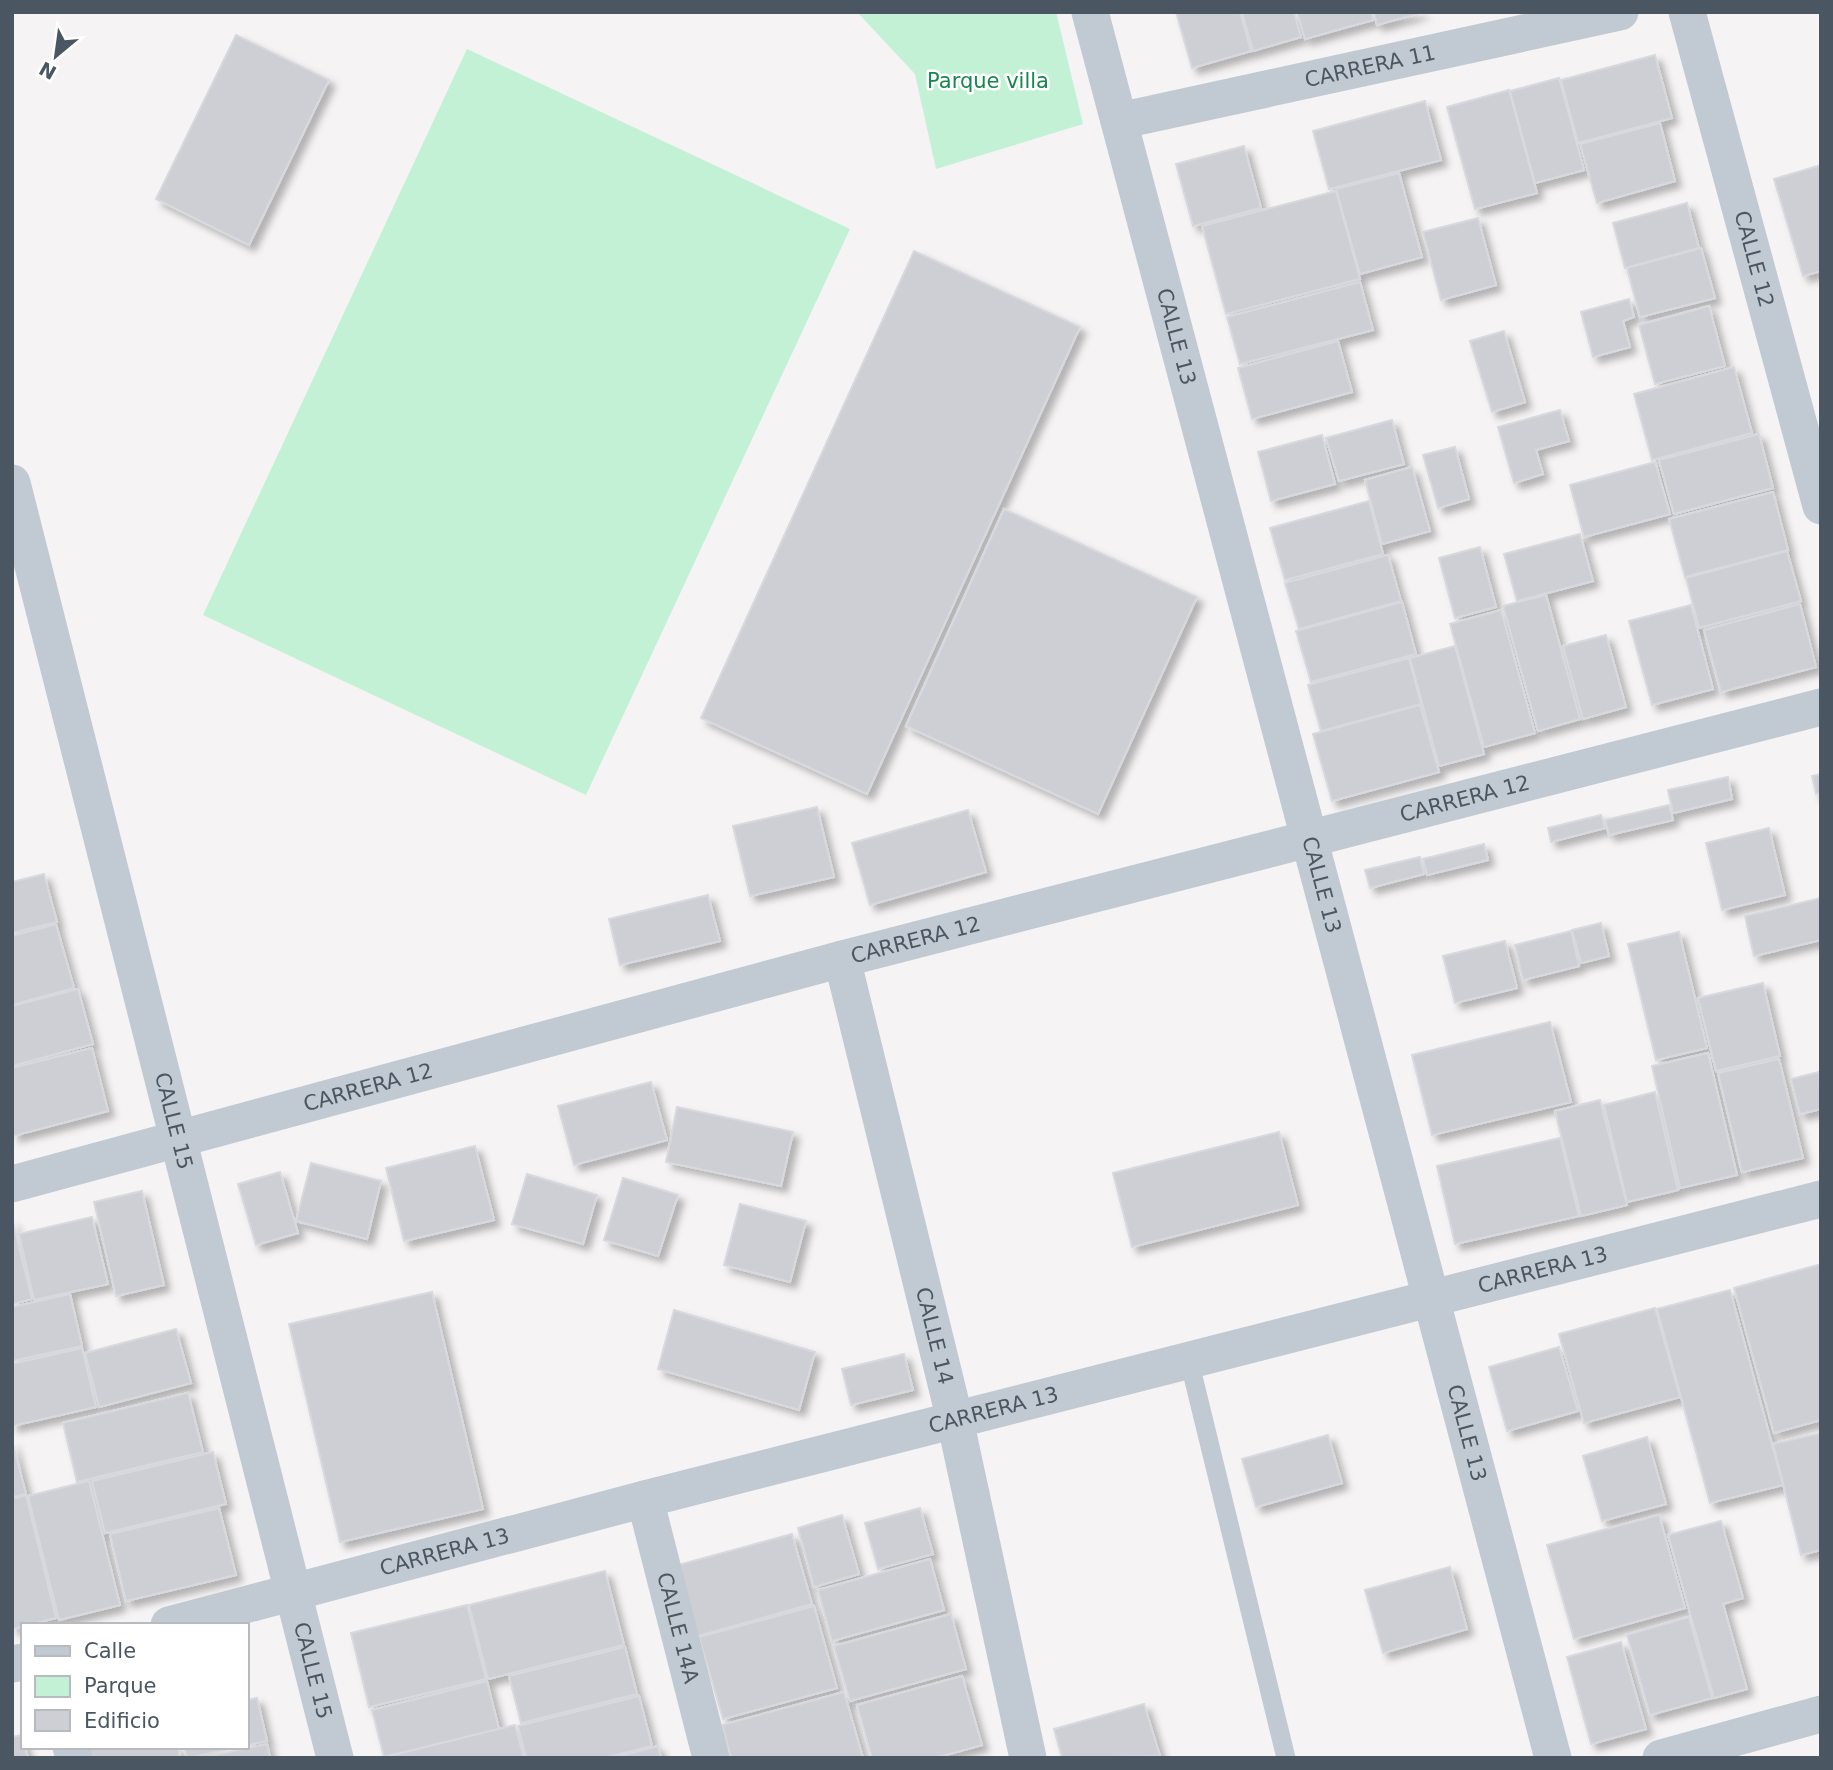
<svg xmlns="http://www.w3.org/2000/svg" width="1833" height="1770" viewBox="0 0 1833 1770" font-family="'DejaVu Sans',sans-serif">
<defs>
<filter id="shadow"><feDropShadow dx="6" dy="6" stdDeviation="3.5" flood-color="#0004"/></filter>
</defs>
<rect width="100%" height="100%" fill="#f5f3f3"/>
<g fill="#c3f1d5">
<polygon points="857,12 1056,12 1083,124 936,169 915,74"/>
<polygon points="467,49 850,229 586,795 203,615"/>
</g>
<g fill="#cdcfd5" stroke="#d7d9de" stroke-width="2" filter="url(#shadow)">
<polygon points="1176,12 1240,12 1251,51 1192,68"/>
<polygon points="1242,12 1294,12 1301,37 1253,51"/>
<polygon points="1297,12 1371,12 1373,20 1305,39"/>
<polygon points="1374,12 1423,12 1377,25"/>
<polygon points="236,35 329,80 249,245 156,199"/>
<polygon points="1655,55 1672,118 1578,143 1561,80"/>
<polygon points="1559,78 1584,170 1535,183 1510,91"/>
<polygon points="1509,90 1537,193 1475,209 1447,107"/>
<polygon points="1425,101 1441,160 1329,189 1313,131"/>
<polygon points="1660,123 1675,181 1597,203 1580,144"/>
<polygon points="1244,146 1261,208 1193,226 1176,164"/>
<polygon points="1821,165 1821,271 1803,276 1774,179"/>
<polygon points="1399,173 1422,257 1360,274 1336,189"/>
<polygon points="1336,191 1360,279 1226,314 1202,226"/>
<polygon points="1687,203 1699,248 1625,268 1613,223"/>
<polygon points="1478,218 1496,285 1441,300 1423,232"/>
<polygon points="1701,248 1715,298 1640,317 1627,268"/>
<polygon points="914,251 1080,327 867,794 701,718"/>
<polygon points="1360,282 1373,330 1240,364 1227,317"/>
<polygon points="1629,299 1634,317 1623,321 1630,347 1593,357 1581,312"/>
<polygon points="1709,306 1725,366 1655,384 1639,325"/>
<polygon points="1504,331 1525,402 1492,412 1470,341"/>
<polygon points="1338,341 1352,392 1252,419 1238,368"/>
<polygon points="1734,367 1752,433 1652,460 1634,394"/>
<polygon points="1560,410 1569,441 1536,450 1543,474 1514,483 1498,427"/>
<polygon points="1392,420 1404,464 1339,481 1326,438"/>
<polygon points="1759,434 1773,488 1674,514 1659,460"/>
<polygon points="1322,435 1335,484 1271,501 1258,452"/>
<polygon points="1455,447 1469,499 1438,508 1423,455"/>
<polygon points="1655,462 1670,514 1584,537 1570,485"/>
<polygon points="1412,467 1430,531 1382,544 1365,480"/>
<polygon points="1773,492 1788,550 1685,577 1669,519"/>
<polygon points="1369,501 1383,554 1285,580 1270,528"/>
<polygon points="1004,509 1197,597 1098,814 906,726"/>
<polygon points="1580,534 1593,581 1517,601 1504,554"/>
<polygon points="1480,547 1496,607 1455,618 1439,558"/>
<polygon points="1787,551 1801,601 1699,628 1686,578"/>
<polygon points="1388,555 1401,601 1299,629 1285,583"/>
<polygon points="1546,595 1580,719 1538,731 1503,606"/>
<polygon points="1402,602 1416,654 1311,682 1296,631"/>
<polygon points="1800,604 1816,667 1721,692 1704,630"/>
<polygon points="1691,605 1713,689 1652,705 1629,621"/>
<polygon points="1501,610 1535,733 1484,747 1450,624"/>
<polygon points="1606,635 1626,707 1583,719 1563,646"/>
<polygon points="1455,646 1484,754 1439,766 1410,658"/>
<polygon points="1409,658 1421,704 1321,731 1308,685"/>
<polygon points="1420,705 1439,772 1332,801 1313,734"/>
<polygon points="1821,774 1821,792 1816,794 1812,776"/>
<polygon points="1728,777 1732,799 1673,813 1668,790"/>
<polygon points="1669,805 1673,820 1609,835 1605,820"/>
<polygon points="817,807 834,877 750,896 733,826"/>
<polygon points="968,810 986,872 870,905 852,843"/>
<polygon points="1601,815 1605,828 1551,842 1548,828"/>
<polygon points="1769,828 1785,895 1722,910 1706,843"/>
<polygon points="1484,844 1488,860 1427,875 1423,859"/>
<polygon points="1420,857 1424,874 1370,888 1365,870"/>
<polygon points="44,874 57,922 12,933 12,882"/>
<polygon points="708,895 720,941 620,965 609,919"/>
<polygon points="1821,898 1821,940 1754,956 1745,916"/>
<polygon points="1601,923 1609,956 1581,963 1572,930"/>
<polygon points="56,924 74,988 12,1005 12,936"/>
<polygon points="1571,931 1579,966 1523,980 1515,945"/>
<polygon points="1679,932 1707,1048 1656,1060 1628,944"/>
<polygon points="1505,941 1517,988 1455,1003 1443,956"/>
<polygon points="1763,983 1780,1056 1716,1071 1698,998"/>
<polygon points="78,989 93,1044 12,1066 12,1006"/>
<polygon points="1550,1022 1571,1102 1432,1135 1412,1055"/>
<polygon points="92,1048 108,1111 13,1136 12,1068"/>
<polygon points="1708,1053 1737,1175 1680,1188 1652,1066"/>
<polygon points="1779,1059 1803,1158 1742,1172 1718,1073"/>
<polygon points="1819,1072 1821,1109 1800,1114 1791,1079"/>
<polygon points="651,1082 667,1140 574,1165 558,1106"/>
<polygon points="1655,1092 1678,1190 1627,1202 1604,1105"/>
<polygon points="1600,1100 1627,1205 1581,1216 1555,1111"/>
<polygon points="677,1107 793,1132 781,1186 666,1162"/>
<polygon points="1279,1132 1298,1205 1132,1247 1113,1173"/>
<polygon points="1560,1138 1579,1216 1455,1244 1437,1166"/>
<polygon points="475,1146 494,1220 404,1241 386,1168"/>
<polygon points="311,1163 381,1181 367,1239 296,1221"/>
<polygon points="280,1172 298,1233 256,1245 238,1184"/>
<polygon points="527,1174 597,1195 583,1244 512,1224"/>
<polygon points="623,1178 678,1195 658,1256 604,1240"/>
<polygon points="142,1191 164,1285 116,1296 94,1202"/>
<polygon points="740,1204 806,1221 790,1282 724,1265"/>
<polygon points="92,1217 108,1284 34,1300 19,1234"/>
<polygon points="12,1219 32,1299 12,1304"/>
<polygon points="1821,1264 1821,1420 1774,1433 1734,1288"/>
<polygon points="1730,1290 1783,1485 1710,1503 1657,1309"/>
<polygon points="432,1292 483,1509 340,1542 289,1324"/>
<polygon points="70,1294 82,1346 12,1361 12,1307"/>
<polygon points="1655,1308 1680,1397 1584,1423 1559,1334"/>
<polygon points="674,1310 815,1352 799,1410 658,1369"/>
<polygon points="176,1329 191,1383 99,1407 85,1353"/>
<polygon points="1559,1347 1578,1411 1507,1431 1489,1367"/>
<polygon points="82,1348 96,1407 12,1426 12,1364"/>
<polygon points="904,1354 913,1390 851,1405 842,1369"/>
<polygon points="188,1393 203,1452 77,1482 63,1423"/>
<polygon points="1821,1433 1821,1550 1801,1555 1773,1444"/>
<polygon points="1328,1435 1342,1483 1256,1507 1242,1459"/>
<polygon points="1647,1437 1666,1504 1602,1521 1583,1456"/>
<polygon points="12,1441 26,1494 12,1497"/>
<polygon points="213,1452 226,1504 105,1533 92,1481"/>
<polygon points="89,1481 120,1605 59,1620 28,1496"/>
<polygon points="26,1495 56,1618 12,1629 12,1499"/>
<polygon points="219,1508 236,1575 126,1601 110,1534"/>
<polygon points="920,1508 933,1554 878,1569 865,1523"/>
<polygon points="842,1515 859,1574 814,1587 798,1528"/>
<polygon points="1659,1515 1685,1608 1574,1639 1547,1545"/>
<polygon points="1721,1521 1743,1598 1723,1604 1747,1689 1714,1698 1668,1535"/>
<polygon points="792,1534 812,1604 691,1638 671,1567"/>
<polygon points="930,1559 944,1610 832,1641 818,1590"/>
<polygon points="1450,1567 1467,1629 1383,1653 1365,1590"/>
<polygon points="605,1571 624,1645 488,1679 469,1605"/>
<polygon points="467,1605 486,1679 369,1707 351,1633"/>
<polygon points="814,1606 837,1688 723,1719 699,1637"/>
<polygon points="951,1614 966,1669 850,1701 834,1646"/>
<polygon points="1689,1617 1712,1698 1650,1715 1627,1635"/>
<polygon points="1621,1642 1646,1729 1591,1744 1567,1657"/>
<polygon points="625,1647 637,1694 521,1723 509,1676"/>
<polygon points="962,1676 982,1745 935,1758 872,1758 857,1705"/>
<polygon points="487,1681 499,1729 384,1757 372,1710"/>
<polygon points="844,1692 863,1758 731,1758 722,1725"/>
<polygon points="639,1696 652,1746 604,1758 526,1758 518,1726"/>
<polygon points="257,1698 267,1741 247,1745 247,1700"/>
<polygon points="1144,1704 1160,1756 1062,1758 1054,1729"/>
<polygon points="515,1725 524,1758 385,1757"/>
<polygon points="22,1735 23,1747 25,1747 28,1758 12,1758 12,1737"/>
<polygon points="267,1744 270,1758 202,1758"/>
<polygon points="658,1746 661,1758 613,1758"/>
<polygon points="82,1747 178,1747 180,1758 84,1758"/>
<polygon points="184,1747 237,1747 190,1758 187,1758"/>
</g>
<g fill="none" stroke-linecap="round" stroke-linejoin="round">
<polyline stroke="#c1cad2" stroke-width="19" points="1189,1360 1286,1758"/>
<g stroke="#c1cad2" stroke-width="37">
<path id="s1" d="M1090,12L1553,1758"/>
<path id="s2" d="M1687,12L1821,506"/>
<path id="s3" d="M1119,121L1620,12"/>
<path id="s4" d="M12,483L335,1758"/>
<path id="s5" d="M842,959L955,1420L1028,1758"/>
<path id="s6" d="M12,1184L842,959L1821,707"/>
<path id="s7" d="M645,1499L711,1758"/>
<path id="s8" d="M169,1625L645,1499L1821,1199"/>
<polyline points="12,1664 23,1662"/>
<polyline points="71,1747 74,1758"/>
<polyline points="1661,1758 1821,1714"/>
</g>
</g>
<g text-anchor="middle" stroke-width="5" stroke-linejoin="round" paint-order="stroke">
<g font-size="21" fill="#4a5661" stroke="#fff">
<text dy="7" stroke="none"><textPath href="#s3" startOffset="257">CARRERA 11</textPath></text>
<text dy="7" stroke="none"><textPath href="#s2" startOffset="256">CALLE 12</textPath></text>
<text dy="7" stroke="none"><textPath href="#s1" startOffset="336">CALLE 13</textPath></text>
<text dy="7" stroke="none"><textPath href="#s6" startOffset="1503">CARRERA 12</textPath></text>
<text dy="7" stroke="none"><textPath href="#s1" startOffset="903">CALLE 13</textPath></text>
<text dy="7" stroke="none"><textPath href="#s6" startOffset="936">CARRERA 12</textPath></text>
<text dy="7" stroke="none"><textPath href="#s6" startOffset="369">CARRERA 12</textPath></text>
<text dy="7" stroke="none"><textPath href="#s4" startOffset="658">CALLE 15</textPath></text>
<text dy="7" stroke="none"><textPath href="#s8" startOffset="1419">CARRERA 13</textPath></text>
<text dy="7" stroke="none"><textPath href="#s5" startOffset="388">CALLE 14</textPath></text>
<text dy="7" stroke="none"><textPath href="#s8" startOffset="852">CARRERA 13</textPath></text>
<text dy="7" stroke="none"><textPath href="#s1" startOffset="1470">CALLE 13</textPath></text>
<text dy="7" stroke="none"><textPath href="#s8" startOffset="285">CARRERA 13</textPath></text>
<text dy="7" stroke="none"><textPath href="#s7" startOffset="133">CALLE 14A</textPath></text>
<text dy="7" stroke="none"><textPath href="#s4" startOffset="1225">CALLE 15</textPath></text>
</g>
<g font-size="21" fill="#17864f" stroke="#fff">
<text x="988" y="88">Parque villa</text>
</g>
</g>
<rect width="1833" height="1770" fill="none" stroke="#4a5661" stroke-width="28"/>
<rect x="21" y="1623" width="228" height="126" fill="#ffffff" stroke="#b7bbc0" stroke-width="2"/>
<rect x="35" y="1646" width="35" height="10" fill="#c1cad2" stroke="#b7bbc0" stroke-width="2"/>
<text x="84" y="1658" font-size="21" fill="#4a5661">Calle</text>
<rect x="35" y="1676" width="35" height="21" fill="#c3f1d5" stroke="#b7bbc0" stroke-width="2"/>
<text x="84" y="1693" font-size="21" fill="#4a5661">Parque</text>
<rect x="35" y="1710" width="35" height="21" fill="#cdcfd5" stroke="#b7bbc0" stroke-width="2"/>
<text x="84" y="1728" font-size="21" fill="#4a5661">Edificio</text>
<g transform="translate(56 56) rotate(209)" stroke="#ffffff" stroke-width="5" paint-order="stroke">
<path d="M0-5L12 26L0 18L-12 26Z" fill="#4a5661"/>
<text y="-10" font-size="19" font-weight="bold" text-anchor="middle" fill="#4a5661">N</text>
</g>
</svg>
